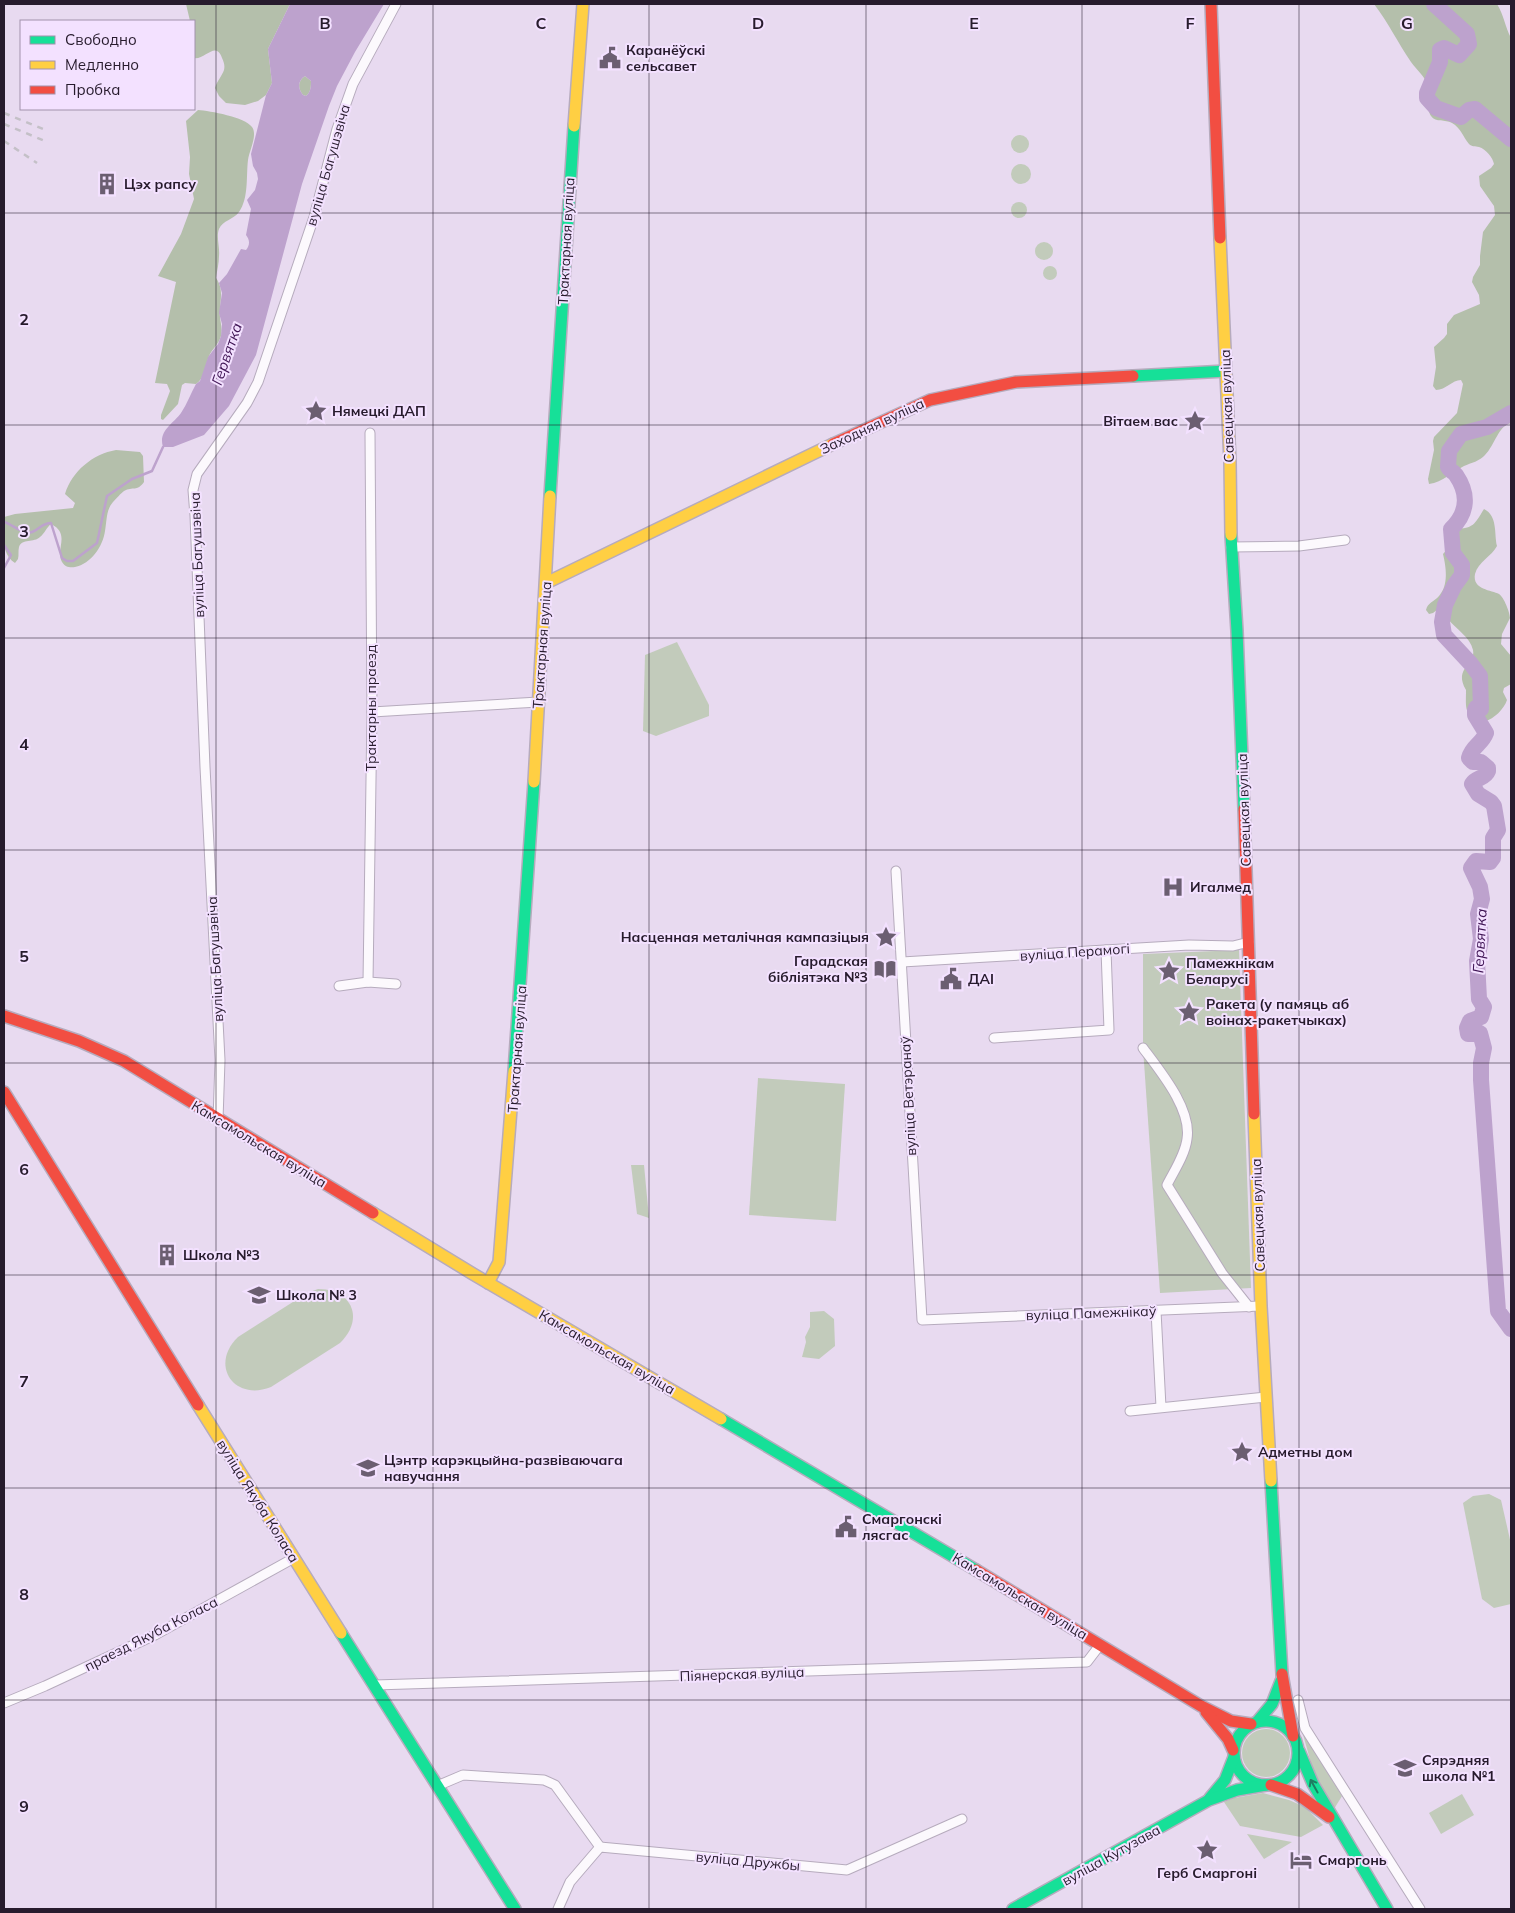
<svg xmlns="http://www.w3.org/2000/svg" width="1515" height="1913" viewBox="0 0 1515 1913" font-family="Mulish,sans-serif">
<rect width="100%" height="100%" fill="#e8daf0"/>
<g fill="#c2cbbb">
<circle cx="1020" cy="144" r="9"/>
<circle cx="1021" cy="174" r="10"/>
<circle cx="1019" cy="210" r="8"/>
<circle cx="1044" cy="251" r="9"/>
<circle cx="1050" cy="273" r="7"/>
<polygon points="677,642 709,705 709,716 656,736 643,731 645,655"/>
<polygon points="1239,950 1251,1288 1160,1293 1143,1048 1143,954"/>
<polygon points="758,1078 845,1084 836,1221 749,1215"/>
<polygon points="631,1165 644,1165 649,1218 637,1214"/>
<path d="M318,1289C352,1289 365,1319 340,1343L271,1387C234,1402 209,1365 238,1337L307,1293Z"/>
<polygon points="824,1311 834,1319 835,1346 819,1359 802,1357 806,1342 805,1337 810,1327 810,1312"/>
<polygon points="1489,1494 1501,1500 1511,1544 1511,1604 1494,1608 1482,1599 1463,1503 1473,1496"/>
<circle cx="1266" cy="1753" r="24"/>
<polygon points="1302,1731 1342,1796 1334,1809 1313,1770"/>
<polygon points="1263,1793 1289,1800 1305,1807 1323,1825 1301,1837 1240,1826 1224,1802 1234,1798"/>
<polygon points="1462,1794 1474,1815 1441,1834 1429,1813"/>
<polygon points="1247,1834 1292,1842 1264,1859"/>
</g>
<g fill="#b4bfab">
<path d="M186,4H290L268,49L272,83L266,95L258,101L245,105L226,103L219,96L215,88C217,81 222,76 224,70C225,66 224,62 222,58C216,40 205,60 194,58V21H190Z"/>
<path d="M1374,4H1497C1504,15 1505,27 1511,38V423C1498,426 1495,445 1485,455C1480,461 1471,463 1464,466C1452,472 1443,482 1429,484L1428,479L1434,450L1433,441L1434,437L1457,413L1463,384L1461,380C1452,380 1446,390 1436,390L1433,386L1436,367L1434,347L1444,338L1447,334V324L1454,315L1480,304L1479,295L1472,282L1473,277L1480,265V256L1483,232L1495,215L1494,206L1480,186L1479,176L1491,168L1494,164C1493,158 1486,149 1479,147C1475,146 1472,147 1469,144C1463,137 1461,128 1452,123C1445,119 1436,123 1431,116C1425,107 1433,95 1429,86C1424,76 1417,70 1411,62C1398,43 1388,22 1374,4Z"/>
<path d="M305,76L311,81C311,86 311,92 306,96L303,95C298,89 297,81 305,76Z"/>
<path d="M198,110C210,111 245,117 252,127C258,135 249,151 248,160C246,176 249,198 239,212C233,220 223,220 219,229C216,237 220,247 219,256C219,263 217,271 216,278C224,289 220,300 220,312C219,320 223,326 221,336C219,344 212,349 209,356C205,366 205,378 196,384L185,383L182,385L178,404L163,420L161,419V415L170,391L167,384L155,383L176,282L158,276L181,234L194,199L189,174L190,157L186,121Z"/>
<path d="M116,450L140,452L143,456L144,482C137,492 133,486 124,491C121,493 116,499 113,502C106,510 107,520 105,531C103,546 91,564 75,567C70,568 65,567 62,562C55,549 71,534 51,524C46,528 45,533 40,537C34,543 22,538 19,547C18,551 19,555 18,559L15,563C0,554 4,532 4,517L15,514L73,508L75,503L65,494C72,471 93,454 116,450Z"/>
<path d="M1484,509C1498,516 1494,534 1497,546C1492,556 1478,562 1475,574C1472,590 1492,590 1499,594C1504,597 1510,613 1510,618L1502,634L1501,644L1511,656V684L1504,688L1503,692L1507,700C1504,709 1494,719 1485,721C1463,716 1466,709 1466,690C1453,667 1476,666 1473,650C1470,637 1456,629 1448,619L1452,603L1447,602L1433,613L1429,614L1426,610C1428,602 1434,602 1439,596C1449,585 1446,567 1443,554C1451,547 1449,537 1455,529C1474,528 1474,525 1484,509Z"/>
</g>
<path fill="#bda2cd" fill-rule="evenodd" d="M290,4H384L355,52L337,86L329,106L302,184L256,355L229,406L204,435L173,447H163C158,431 173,424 181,413C187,404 191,393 196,384L200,381L208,357L218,344L221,336L222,324L219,313L222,293L219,283L227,274L241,249L246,250C250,245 250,240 246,235L251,209L247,200L255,190L258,179L257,173L253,166L251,154L266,95L272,83L268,49ZM305,76L311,81C311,86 311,92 306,96L303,95C298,89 297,81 305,76Z"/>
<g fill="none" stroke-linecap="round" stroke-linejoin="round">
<g stroke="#bda2cd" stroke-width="2.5">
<path d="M4,522C12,524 23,535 32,532C39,530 42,523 51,523L62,558L67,561H73L97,543L107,496L132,479L152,471L163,447"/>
<polyline points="4,545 11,555 4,568"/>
</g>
<g stroke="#bda2cd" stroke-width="16">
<polyline points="1434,4 1467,34 1469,44 1459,55 1444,48 1440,50 1440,62 1427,93 1427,98 1436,108 1461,117 1469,110 1475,109 1511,139"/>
<path d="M1511,413L1487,427L1461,434L1449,451L1448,467C1450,471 1453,471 1456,475C1469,494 1468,513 1451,529L1453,553L1462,565V575L1454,586L1445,605L1442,622L1444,635L1471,664L1480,676L1481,709L1476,708L1475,710V715L1486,733C1482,744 1472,746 1469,758L1473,762H1481L1488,768V771C1485,779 1476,777 1472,784L1478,794L1491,802L1494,806L1498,830L1493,838V858L1490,862L1476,861L1471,868L1480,887L1482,899L1478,914L1481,939L1477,961L1479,999L1484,1007L1481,1017L1470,1021L1467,1028L1468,1034H1472L1473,1030L1480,1033L1484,1048L1481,1063V1080L1498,1311L1511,1329"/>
</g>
<g stroke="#b6abbd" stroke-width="11">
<g id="street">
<polyline points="1231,547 1299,546 1345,540"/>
<polyline points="372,712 539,702"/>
<polyline points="896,871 922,1320 1261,1306"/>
<polyline points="902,962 1189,945 1233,946 1249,942"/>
<polyline points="368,982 372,712 370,433"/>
<polyline points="339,986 368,982 396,984"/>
<polyline points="994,1038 1109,1030 1106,950"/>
<path d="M1143,1048C1160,1071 1192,1109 1187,1139C1185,1155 1174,1171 1167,1185L1222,1273L1249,1307"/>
<polyline points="218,1120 220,1060 205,767 195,516 193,490 197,474 247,403 258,382 314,217 337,129 353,84 396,4"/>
<polyline points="1156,1311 1161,1407"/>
<polyline points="1130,1411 1266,1397"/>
<polyline points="375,1685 1087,1662 1100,1645"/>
<polyline points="1298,1700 1305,1728 1420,1909"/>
<polyline points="4,1703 45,1686 155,1635 294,1558"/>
<polyline points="437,1786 463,1775 544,1780 555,1785 600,1847"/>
<polyline points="558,1909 570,1882 600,1847 847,1870 962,1819"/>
</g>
</g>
<g stroke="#b6abbd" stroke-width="14">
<g id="fast">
<polyline points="1133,376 1226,371"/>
<polyline points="550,496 574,126"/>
<polyline points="1231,535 1237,631 1244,809"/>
<polyline points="514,1071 534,782"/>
<polyline points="721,1419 976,1570"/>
<polyline points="1271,1481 1282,1674"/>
<polyline points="341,1633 515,1909"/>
<circle cx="1266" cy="1753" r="32"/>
<polyline points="1257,1722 1272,1704 1281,1681"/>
<polyline points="1299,1751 1313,1784 1387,1909"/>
<polyline points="1210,1798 1225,1780 1234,1757"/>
<polyline points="1013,1909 1209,1800 1237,1790 1266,1785"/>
</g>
</g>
<g stroke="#b6abbd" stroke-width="14">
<g id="slow">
<polyline points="574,126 583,4"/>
<polyline points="1220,238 1230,462 1231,535"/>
<polyline points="546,583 833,444"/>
<polyline points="534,782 550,496"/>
<polyline points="1254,1114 1261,1306 1271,1481"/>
<polyline points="373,1213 473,1274 721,1419"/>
<polyline points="488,1283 499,1262 514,1071"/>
<polyline points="198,1405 341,1633"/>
</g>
</g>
<g stroke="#b6abbd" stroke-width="14">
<g id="jam">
<polyline points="1211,4 1220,238"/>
<polyline points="833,444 930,400 1016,382 1133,376"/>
<polyline points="1244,809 1254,1114"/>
<polyline points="4,1016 79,1041 124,1061 373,1213"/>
<polyline points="4,1092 198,1405"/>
<polyline points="976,1570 1201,1706 1231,1721 1251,1724"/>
<polyline points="1282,1674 1293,1736"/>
<polyline points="1206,1712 1228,1739 1233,1750"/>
<polyline points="1271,1785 1297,1794 1329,1817"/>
</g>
</g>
<use href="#street" stroke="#fcf9fd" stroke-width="9"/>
<use href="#fast" stroke="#16e098" stroke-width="11"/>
<use href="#slow" stroke="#ffcf43" stroke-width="11"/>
<use href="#jam" stroke="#f24e42" stroke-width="11"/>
<g stroke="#c4c0c7" stroke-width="2.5" stroke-dasharray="6 6" stroke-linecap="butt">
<polyline points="4,113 48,131"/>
<polyline points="4,124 45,141"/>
<polyline points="4,141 37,163"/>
</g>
</g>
<defs><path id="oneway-shaft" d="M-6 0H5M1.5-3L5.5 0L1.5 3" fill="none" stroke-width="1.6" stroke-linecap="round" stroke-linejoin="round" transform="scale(1.25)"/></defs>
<use stroke="#1e7e62" href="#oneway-shaft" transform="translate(1314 1786) rotate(-119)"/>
<path fill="none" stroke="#271b2d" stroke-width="1" stroke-opacity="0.55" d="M216,4V1909M433,4V1909M649,4V1909M866,4V1909M1082,4V1909M1299,4V1909M4,213H1511M4,425H1511M4,638H1511M4,850H1511M4,1063H1511M4,1275H1511M4,1488H1511M4,1700H1511"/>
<defs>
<g id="civic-bare" transform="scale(1.725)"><path d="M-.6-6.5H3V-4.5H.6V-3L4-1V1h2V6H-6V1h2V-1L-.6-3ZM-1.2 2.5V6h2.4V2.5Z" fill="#6b5e71" stroke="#f3e1ff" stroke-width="2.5" paint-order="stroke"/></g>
<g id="building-bare" transform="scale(1.725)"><path d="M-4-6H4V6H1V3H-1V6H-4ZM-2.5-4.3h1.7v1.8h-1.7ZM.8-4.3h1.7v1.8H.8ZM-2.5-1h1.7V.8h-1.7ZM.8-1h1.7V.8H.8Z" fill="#6b5e71" stroke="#f3e1ff" stroke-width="2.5" paint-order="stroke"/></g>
<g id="sight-bare" transform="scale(1.725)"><path d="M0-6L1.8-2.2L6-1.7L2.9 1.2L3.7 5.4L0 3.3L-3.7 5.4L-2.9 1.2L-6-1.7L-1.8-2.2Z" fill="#6b5e71" stroke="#f3e1ff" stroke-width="2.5" paint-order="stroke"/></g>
<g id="hospital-bare" transform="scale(1.725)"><path d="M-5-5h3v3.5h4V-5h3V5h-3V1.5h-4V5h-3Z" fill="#6b5e71" stroke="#f3e1ff" stroke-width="2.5" paint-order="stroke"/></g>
<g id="library-bare" transform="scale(1.725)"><path d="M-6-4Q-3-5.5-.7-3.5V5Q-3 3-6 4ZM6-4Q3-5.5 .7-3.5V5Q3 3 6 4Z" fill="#6b5e71" stroke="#f3e1ff" stroke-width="2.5" paint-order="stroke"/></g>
<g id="school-bare" transform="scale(1.725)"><path d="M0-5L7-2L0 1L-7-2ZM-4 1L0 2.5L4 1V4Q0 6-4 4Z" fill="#6b5e71" stroke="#f3e1ff" stroke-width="2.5" paint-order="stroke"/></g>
<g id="hotel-bare" transform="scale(1.725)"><path d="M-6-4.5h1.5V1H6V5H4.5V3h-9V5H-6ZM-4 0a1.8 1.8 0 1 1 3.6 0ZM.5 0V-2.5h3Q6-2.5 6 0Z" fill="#6b5e71" stroke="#f3e1ff" stroke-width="2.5" paint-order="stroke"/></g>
</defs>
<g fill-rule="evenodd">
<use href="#civic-bare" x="610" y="58"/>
<use href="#building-bare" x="107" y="184"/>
<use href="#sight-bare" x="316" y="411"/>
<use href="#sight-bare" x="1195" y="421"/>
<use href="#hospital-bare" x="1173" y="887"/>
<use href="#sight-bare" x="886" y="937"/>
<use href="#library-bare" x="885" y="969"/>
<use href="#sight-bare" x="1169" y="971"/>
<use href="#civic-bare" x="951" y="979"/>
<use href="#sight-bare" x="1189" y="1012"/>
<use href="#building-bare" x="167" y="1255"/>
<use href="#school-bare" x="259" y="1295"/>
<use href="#sight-bare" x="1242" y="1452"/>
<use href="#school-bare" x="368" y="1468"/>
<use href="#civic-bare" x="846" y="1527"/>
<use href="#school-bare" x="1405" y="1768"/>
<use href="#sight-bare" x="1207" y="1850"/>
<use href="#hotel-bare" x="1301" y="1860"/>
</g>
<g text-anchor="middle" stroke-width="4" stroke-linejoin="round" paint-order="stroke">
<g font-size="14" font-weight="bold" fill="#271b2d" stroke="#f3e1ff" text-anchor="start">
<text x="626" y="55">Каранёўскі<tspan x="626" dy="16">сельсавет</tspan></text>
<text x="124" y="189">Цэх рапсу</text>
<text x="332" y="416">Нямецкі ДАП</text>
<text x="1178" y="426" text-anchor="end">Вітаем вас</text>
<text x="1190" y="892">Игалмед</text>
<text x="869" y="942" text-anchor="end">Насценная металічная кампазіцыя</text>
<text x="868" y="966" text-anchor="end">Гарадская<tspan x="868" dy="16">бібліятэка №3</tspan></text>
<text x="1186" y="968">Памежнікам<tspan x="1186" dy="16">Беларусі</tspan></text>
<text x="968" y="984">ДАІ</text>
<text x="1206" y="1009">Ракета (у памяць аб<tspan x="1206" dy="16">воінах-ракетчыках)</tspan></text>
<text x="183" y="1260">Школа №3</text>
<text x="276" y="1300">Школа № 3</text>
<text x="1258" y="1457">Адметны дом</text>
<text x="384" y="1465">Цэнтр карэкцыйна-развіваючага<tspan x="384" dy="16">навучання</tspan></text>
<text x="862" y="1524">Смаргонскі<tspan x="862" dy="16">лясгас</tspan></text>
<text x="1422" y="1765">Сярэдняя<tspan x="1422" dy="16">школа №1</tspan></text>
<text x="1318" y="1865">Смаргонь</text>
<text x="1207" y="1878" text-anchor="middle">Герб Смаргоні</text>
</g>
<g font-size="14" fill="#271b2d" stroke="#f3e1ff">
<text transform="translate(328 165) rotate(-74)" y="5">вуліца Багушэвіча</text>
<text transform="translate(566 241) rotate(-87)" y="5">Трактарная вуліца</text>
<text transform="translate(1227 406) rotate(-92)" y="5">Савецкая вуліца</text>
<text transform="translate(872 426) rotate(-25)" y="5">Заходняя вуліца</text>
<text transform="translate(197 555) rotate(-92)" y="5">вуліца Багушэвіча</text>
<text transform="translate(542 645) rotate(-86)" y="5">Трактарная вуліца</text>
<text transform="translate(371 708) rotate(-90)" y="5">Трактарны праезд</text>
<text transform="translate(1244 810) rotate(-92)" y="5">Савецкая вуліца</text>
<text transform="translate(1075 952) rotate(-4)" y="5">вуліца Перамогі</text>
<text transform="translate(215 959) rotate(-93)" y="5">вуліца Багушэвіча</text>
<text transform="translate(517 1049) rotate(-86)" y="5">Трактарная вуліца</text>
<text transform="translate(908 1096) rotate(-93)" y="5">вуліца Ветэранаў</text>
<text transform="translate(259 1144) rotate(31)" y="5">Камсамольская вуліца</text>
<text transform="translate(1258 1215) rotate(-92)" y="5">Савецкая вуліца</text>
<text transform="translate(1091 1313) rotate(-2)" y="5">вуліца Памежнікаў</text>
<text transform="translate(607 1352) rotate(30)" y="5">Камсамольская вуліца</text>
<text transform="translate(258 1501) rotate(58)" y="5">вуліца Якуба Коласа</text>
<text transform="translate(1020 1596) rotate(31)" y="5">Камсамольская вуліца</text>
<text transform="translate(151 1634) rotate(-27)" y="5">праезд Якуба Коласа</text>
<text transform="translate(742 1674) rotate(-2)" y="5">Піянерская вуліца</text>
<text transform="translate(1111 1855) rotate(-29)" y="5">вуліца Кутузава</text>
<text transform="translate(748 1861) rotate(5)" y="5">вуліца Дружбы</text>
</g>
<g font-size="15" font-style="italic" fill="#3e1353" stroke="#f3e1ff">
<text transform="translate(227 354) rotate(-71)" y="5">Гервятка</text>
<text transform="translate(1480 941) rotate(-87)" y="5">Гервятка</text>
</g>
</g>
<g font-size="16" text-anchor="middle" font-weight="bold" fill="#271b2d" stroke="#f3e1ff" stroke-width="4" stroke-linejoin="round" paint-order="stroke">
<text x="325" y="29">B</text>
<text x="541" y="29">C</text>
<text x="758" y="29">D</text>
<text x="974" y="29">E</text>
<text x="1190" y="29">F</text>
<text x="1407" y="29">G</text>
<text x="24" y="325">2</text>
<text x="24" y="537">3</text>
<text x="24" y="750">4</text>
<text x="24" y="962">5</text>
<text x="24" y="1175">6</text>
<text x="24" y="1387">7</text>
<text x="24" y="1600">8</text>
<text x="24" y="1812">9</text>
</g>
<rect width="1515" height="1913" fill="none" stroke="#271b2d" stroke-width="10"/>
<rect x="20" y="20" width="175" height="90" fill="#f3e1ff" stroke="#a192ab"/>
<rect x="30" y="36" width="25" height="8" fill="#16e098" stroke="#a192ab"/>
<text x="65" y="45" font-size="15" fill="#271b2d">Свободно</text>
<rect x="30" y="61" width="25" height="8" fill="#ffcf43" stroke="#a192ab"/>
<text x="65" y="70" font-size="15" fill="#271b2d">Медленно</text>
<rect x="30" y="86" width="25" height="8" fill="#f24e42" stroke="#a192ab"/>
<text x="65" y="95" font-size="15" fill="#271b2d">Пробка</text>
</svg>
